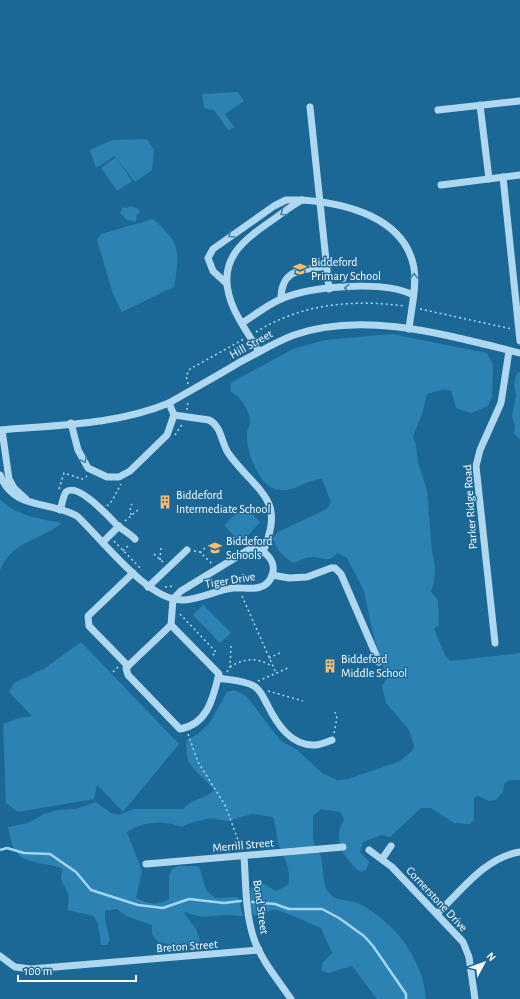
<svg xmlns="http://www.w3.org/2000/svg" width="520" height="999" viewBox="0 0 520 999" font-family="'Alegreya Sans',sans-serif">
<rect width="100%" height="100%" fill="#1b6897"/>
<g fill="#2b82b3">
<polygon points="238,92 244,101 225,114 234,127 228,130 214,110 204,108 202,94"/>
<polygon points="147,139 154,150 152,170 135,182 115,156 96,168 90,150 112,140"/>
<polygon points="116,157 132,181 117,191 101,168"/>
<polygon points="130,206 137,208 140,212 137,215 136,222 127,220 120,213 123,207 127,208"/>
<path d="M153,219C181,244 180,251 174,287L122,312L113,294L97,240L101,234Z"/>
<path d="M392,334L487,353L493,365L492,397L488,406L471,413L456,408L451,391L444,389L427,394L422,414L413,437L416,445L418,463L427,490L432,552C436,565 436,579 431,592L438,600L439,625L434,629L445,655L450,661L520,653V780H510L504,784L503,792L496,800L489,801L478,796L474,798V820L470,824L454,823L431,808H421L390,837L382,835L363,842L360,852L369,862L366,870L361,872C351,866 339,850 339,838C338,831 341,825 344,819L340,812L321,809L313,816C313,823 313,831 313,838C313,843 318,849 320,854C325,867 320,885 331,895C340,903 352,899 362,905C396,924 423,960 426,999H377L352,966L328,973L321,970L323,962L332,953L321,928C312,925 279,908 272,910C265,912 261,915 254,916L250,907L251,889L258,881L276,891L288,885C292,865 283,860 278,842C276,834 276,826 273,817L252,814L227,821L211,818L191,823L181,827C165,820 141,822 127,832L142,871L136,898C148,904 157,906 169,899V877L172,869L179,866H199L206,890L215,898L238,897L243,916C237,916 233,915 227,915C210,915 203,920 186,912L184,913L196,929L200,940L197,947L174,948L167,944L157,941L152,934V925L126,916L117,909L105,911V920L110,939L107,945H101L98,924L94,916L68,910C68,905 69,898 68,894C64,883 58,881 63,870C58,866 55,866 49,865C20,860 13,857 8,827L28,823L44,814L58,810L76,809L96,802L111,813L119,815L134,809H183C192,798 205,799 214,790C207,781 192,769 188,760C186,754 187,747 186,741L199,733L209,724L227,692L234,690L246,696L281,741L296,749L322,773L337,780L348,779L400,761L412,751L414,746L409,730L386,703L382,686L387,679L373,634L364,591L347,558L337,553C330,563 324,558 313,557C306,557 300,560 294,563C283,557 276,550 273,538L278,532L327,509L331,502L322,479C307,479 295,492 280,490C259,489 247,453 247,436C246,431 250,426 250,421C249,408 241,398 231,392L230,386L232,382L293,349L325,340Z"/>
<polygon points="520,371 520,439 514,434 515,426 512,416 516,395 514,385 516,375"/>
<path d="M0,499C16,516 40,519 62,523C38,542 13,540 0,570Z"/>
<polygon points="244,506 260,522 244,540 237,539 224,525"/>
<polygon points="203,605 231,633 220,643 193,615"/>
<polygon points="81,642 179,744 123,812 97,785 94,799 18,812 6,803 3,724 19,718 32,716 9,692 14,683 45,668"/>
</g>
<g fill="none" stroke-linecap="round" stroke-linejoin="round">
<g stroke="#a3d6f2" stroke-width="2.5">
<polyline points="0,850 7,848 24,853 50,854 76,872 91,890 138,905 163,908 189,899 224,903 241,901"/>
<polyline points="252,902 275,904 289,909 322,909 339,918 364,936 373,946 406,994 406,999"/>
</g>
<g stroke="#afd8f0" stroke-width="1.5" stroke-dasharray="2 3" stroke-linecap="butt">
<polyline points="420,309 512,329"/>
<path d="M256,332C301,304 352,299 404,306"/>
<polyline points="188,384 186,376 190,369 244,339"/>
<polyline points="187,410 188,400"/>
<polyline points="175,435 183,423"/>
<polyline points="59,489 64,473 82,479 87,476"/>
<polyline points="107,506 112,501 121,484"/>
<polyline points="131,515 130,507 132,504"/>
<polyline points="125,521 138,510"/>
<polyline points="114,541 142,570"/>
<polyline points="123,551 130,544"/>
<polyline points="194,551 200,552 212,564"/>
<polyline points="200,553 205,548"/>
<polyline points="154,554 163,562"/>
<polyline points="160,560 161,547"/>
<polyline points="165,587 175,586"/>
<polyline points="242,596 276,673"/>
<polyline points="180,614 216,652 212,656"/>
<polyline points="269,658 282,652"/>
<path d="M230,667C245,658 256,657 272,666"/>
<polyline points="113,672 118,667"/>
<polyline points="227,672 230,667 231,646"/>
<polyline points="258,681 288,668"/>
<polyline points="268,691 303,701"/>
<polyline points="334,733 337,718 335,712"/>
<polyline points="188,734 198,762 225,805 241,848"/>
</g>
<g stroke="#afd8f0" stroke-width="7">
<polyline points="480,105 489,179"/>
<polyline points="310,107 329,289"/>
<polyline points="438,110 520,101"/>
<polyline points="503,177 520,341"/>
<polyline points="441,185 520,175"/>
<polyline points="226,283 213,271 208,258 213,249 274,206 286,200 302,200"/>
<path d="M281,299C281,268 303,270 327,266"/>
<path d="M242,323C255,315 267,305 281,299C311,286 384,280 413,295"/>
<path d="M259,352C249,334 234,315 229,295C219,258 244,240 271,221C281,214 291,206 302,200C345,203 405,217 414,268C417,287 411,310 409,329"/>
<path d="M174,415L209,420C221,426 221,440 227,451C231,458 237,464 242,470C271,501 280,509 263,552"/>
<polyline points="71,423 78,450 88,468 107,477 119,477 130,471 167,435 174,415 169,403"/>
<path d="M0,430C57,425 116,425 169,403C193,389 217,376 240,362C258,353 275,342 294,335C364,310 450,336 520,353"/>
<polyline points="2,430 9,479 14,488 26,499"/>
<path d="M0,475C14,511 49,500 77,516C101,538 148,601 182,600C199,600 216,590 233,588C246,587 263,593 271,578C279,562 264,546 248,550L181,591L173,599"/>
<path d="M60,510C62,505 63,496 66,492C78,482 110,518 118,526C123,530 130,534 135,539"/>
<polyline points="103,542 119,526"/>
<path d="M133,573L88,616L89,626L128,666L126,668L128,675L180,729C208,724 213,698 219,674L171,625L173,599"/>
<polyline points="272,575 289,578 307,577 331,568 335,568 341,574 379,662"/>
<polyline points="148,587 187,550"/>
<polyline points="495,643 476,466 480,450 501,403 509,351"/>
<polyline points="128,666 171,625"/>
<path d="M218,678C229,680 244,680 254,686C261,690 264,699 268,706C277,724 291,746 315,745C320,745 327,742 332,740"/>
<polyline points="369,850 392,867 463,942 469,957 475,999"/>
<path d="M244,856C246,883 245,913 254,939C261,960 278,980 291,999"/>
<polyline points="382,859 391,846"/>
<polyline points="146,864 343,847"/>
<path d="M437,914C461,891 485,857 520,852"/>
<polyline points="0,956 15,967 31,969 259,950"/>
</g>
</g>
<defs><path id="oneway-chevron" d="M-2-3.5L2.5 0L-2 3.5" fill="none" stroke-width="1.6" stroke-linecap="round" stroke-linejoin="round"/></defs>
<g stroke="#4084ad">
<use href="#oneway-chevron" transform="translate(283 213) rotate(145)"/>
<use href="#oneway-chevron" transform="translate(231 235) rotate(145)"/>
<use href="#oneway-chevron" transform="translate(414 276) rotate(-91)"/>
<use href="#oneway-chevron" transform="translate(347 288) rotate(178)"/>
<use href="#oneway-chevron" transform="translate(84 460) rotate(61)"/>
</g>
<defs>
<g id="school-bare" transform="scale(1.08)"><path d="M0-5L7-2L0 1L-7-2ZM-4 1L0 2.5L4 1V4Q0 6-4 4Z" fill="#ffbb6e" stroke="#1b6897" stroke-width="2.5" paint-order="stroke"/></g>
<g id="building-bare" transform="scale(1.08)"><path d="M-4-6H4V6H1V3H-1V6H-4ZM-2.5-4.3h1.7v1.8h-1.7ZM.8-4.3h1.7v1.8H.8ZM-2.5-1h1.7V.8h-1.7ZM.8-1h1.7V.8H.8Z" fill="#ffbb6e" stroke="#1b6897" stroke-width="2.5" paint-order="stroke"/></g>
</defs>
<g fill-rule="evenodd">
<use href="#school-bare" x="300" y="269"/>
<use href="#building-bare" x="165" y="502"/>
<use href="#school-bare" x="215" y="548"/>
<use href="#building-bare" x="330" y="666"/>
</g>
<g text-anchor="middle" stroke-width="3" stroke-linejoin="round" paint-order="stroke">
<g font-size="12" fill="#fff" stroke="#1b6897" text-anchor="start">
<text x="311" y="266">Biddeford<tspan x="311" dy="14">Primary School</tspan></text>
<text x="176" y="499">Biddeford<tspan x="176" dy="14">Intermediate School</tspan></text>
<text x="226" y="545">Biddeford<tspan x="226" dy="14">Schools</tspan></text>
<text x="341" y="663">Biddeford<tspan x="341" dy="14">Middle School</tspan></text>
</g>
<g font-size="12" fill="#fff" stroke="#1b6897">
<text transform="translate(251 344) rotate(-29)" y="4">Hill Street</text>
<text transform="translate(470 507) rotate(-94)" y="4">Parker Ridge Road</text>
<text transform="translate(230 580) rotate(-9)" y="4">Tiger Drive</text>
<text transform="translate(243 845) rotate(-5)" y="4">Merrill Street</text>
<text transform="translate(437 899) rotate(47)" y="4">Cornerstone Drive</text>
<text transform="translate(261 907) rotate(82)" y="4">Bond Street</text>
<text transform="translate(187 946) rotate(-4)" y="4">Breton Street</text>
</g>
</g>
<g transform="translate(484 963) rotate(49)" stroke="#1b6897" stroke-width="3" paint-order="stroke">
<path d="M0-3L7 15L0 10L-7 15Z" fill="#ffffff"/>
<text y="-6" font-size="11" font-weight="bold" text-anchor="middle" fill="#ffffff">N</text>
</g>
<path d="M18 975v6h118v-6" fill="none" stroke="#ffffff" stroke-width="2"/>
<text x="24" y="975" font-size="12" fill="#ffffff" stroke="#1b6897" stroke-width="3" paint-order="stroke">100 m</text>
</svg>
